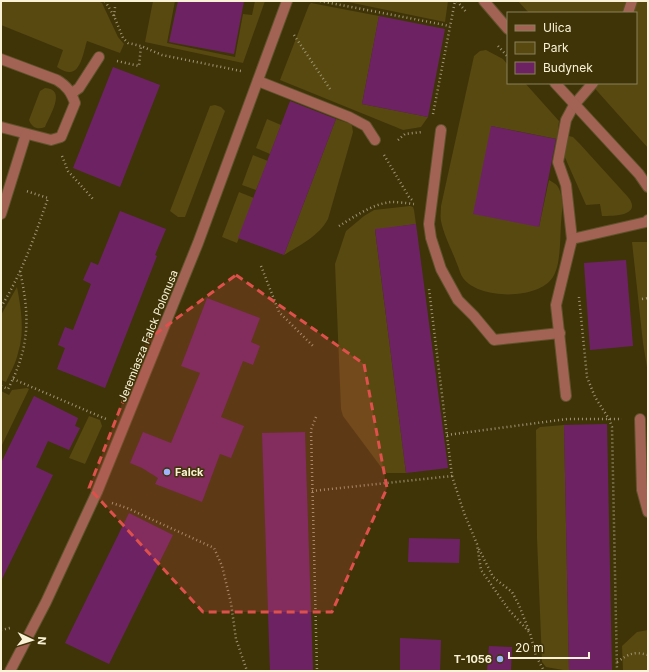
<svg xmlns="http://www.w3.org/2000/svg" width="649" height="672" viewBox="0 0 649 672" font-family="Inter,sans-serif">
<rect width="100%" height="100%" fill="#3f3408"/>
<g fill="#584910">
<path d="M1,1H98L102,3L118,37L124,44L120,53L87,41C84,50 81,73 69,72C65,72 60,69 57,67L63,50L1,25Z"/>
<polygon points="153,1 175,1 167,43 235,57 243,14 252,15 255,1 265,1 243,63 145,42"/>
<polygon points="343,1 448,1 445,22"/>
<polygon points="518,1 648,1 648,148 590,83 636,83 636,13 529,13"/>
<polygon points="311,3 379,16 362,104 428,117 421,127 403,130 280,80 309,5"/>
<path d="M486,50L503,59L508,65V83H525L559,121L557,139L491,126L539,227L549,180C552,182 557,184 558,187C564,197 562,212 561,223C560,238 561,264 553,277C539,300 479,300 463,278C460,274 459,268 457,264C452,250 444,236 441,221C440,216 441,211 441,206L474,56L480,51Z"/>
<path d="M45,88C67,89 50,115 45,127C38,130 32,128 29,120L40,91Z"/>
<polygon points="215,105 221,107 225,111 185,217 178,217 170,211 210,106"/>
<polygon points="267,119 281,125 270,154 256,148"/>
<path d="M336,119L351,124L352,126L353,132L328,219C319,236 300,245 284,255Z"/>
<path d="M569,136L573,137L579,143L628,197C643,216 613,216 602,216L600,204L586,205L563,153L566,137Z"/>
<polygon points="253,155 268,161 256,190 242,185"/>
<polygon points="239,192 254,198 237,243 222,237"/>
<polygon points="410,206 413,207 414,210 416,224 375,230 406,473 387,473 384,471 343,416 341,409 335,264 346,231 364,216 374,210"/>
<polygon points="632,242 648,242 648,373 643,343"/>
<path d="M17,287C21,308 25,332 18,353C16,363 10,373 6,382L1,380V315Z"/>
<polygon points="27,388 29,389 1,447 1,391 9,395 12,390"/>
<polygon points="89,416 100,420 102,426 85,464 69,458"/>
<polygon points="564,425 569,671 546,667 542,662 537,538 536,430 540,427"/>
<polygon points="648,630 648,671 623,671 622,646 637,632"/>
</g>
<g fill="#6d2363">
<polygon points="178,1 244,1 234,54 169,42"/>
<polygon points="379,16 445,29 428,117 362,104"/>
<polygon points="113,67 160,85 120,187 73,168"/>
<polygon points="290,101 336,119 284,255 238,238"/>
<polygon points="491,126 556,139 539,227 473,214"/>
<polygon points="120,211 166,229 155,255 157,256 105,388 57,369 65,348 58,345 65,327 73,330 91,284 83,280 91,262 98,265"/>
<polygon points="416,224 448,468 406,473 375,229"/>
<polygon points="626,260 633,346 590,350 584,263"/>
<polygon points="207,298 260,318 251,342 260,346 253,365 243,361 221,417 244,426 231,458 220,454 202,502 155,484 158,478 142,468 130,463 143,432 171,443 200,373 181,366"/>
<polygon points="34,396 78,418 75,426 80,428 69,450 48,441 36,467 53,475 1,581 1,463"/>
<polygon points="607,424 612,671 569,671 564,425"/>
<polygon points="305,432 313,671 270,671 262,433"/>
<polygon points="129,513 173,535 109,664 65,643"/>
<polygon points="409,538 460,539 459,563 408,562"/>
<polygon points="400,638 441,640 440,671 400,671"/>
<polygon points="489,646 512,647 511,671 487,671"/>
</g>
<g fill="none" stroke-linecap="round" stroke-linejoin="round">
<g stroke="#5d5229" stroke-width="12">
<g id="lane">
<polyline points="628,13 632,1"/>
<path d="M1,59L57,80C67,86 71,92 75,103L61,137L51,140L1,127"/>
<polyline points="258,81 349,117 366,126 375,140"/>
<polyline points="72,93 79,88 99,57"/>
<polyline points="441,130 429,224 431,238 441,269 458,300 474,316 494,340 560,333"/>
<polyline points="1,214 26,134"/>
<polyline points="572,239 566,185 558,162 566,120 574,105 593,83"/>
<polyline points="566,396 556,305 572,239 646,222 648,220"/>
<polyline points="640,419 642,490 648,512"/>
</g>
</g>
<g stroke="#5d5229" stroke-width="12">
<g id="street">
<polyline points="484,1 508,29"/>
<polyline points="555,83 639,174 648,187"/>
<polyline points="10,671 46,602 97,492 198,243 287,1"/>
</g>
</g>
<g stroke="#a09672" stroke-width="2.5" stroke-dasharray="1 3" stroke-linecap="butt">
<polyline points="105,1 114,16 123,38 128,43 141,46 162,55 241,71"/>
<polyline points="320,1 450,26"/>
<polyline points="457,1 467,13"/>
<polyline points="114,16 115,7"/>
<polyline points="294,35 330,89"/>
<polyline points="498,46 508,57"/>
<polyline points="117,61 139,66 141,46"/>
<polyline points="433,114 455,1"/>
<polyline points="398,140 405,134 422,132"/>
<polyline points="384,155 409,197 414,202"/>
<polyline points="62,156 68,171 93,199"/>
<path d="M339,226C354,217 372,204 391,202C398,202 406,203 414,204"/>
<polyline points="261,266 279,312 314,347"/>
<polyline points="579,297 587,377 595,397 609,419 612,427 617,671"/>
<polyline points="642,299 648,298"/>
<path d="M1,307C22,273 35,236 48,198L26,191"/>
<polyline points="13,379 106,419"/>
<path d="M1,386L8,389C30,347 30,317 20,271"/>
<polyline points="316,417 311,430 317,671"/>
<polyline points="447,435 567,419 622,419"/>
<polyline points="452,476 464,513 477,544 481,570 509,610 530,633 536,656 544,671"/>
<polyline points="312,491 452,476 429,289"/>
<polyline points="112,503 127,508 214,548 222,566 231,603 236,639 247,671"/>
<polyline points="479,549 493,577 512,592 519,605 529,631"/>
<polyline points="1,630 10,628"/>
<path d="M617,662C629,654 633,651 648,655"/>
</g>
<use href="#lane" stroke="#a26254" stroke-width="10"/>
<use href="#street" stroke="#a26254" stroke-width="10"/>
</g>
<path fill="#dd504b" fill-opacity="0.2" stroke="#dd504b" stroke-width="3" stroke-dasharray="8 5" stroke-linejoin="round" d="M236,275L364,364L387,488L332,612H203L89,488L147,340Z"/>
<g fill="#a1b3fd" stroke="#3f3408" stroke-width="1.5">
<circle cx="167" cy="472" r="4"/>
<circle cx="500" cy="659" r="4"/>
</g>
<g text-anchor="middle" stroke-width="3" stroke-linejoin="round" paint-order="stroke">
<g font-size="11" fill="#faf2d6" stroke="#3f3408">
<text transform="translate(148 336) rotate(-68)" y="4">Jeremiasza Falck Polonusa</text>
</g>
<g font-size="11" font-weight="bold" fill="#faf2d6" stroke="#3f3408" text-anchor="start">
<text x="175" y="476">Falck</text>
<text x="492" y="663" text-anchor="end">T-1056</text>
</g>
</g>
<rect width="649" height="672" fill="none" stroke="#faf2d6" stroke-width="4"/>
<rect x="507" y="12" width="130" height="72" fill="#3f3408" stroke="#8a805a"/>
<rect x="515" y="25" width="20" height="6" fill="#a26254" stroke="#8a805a"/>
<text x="543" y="32" font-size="12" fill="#faf2d6">Ulica</text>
<rect x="515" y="42" width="20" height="12" fill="#584910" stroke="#8a805a"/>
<text x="543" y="52" font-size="12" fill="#faf2d6">Park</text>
<rect x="515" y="62" width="20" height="12" fill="#6d2363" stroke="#8a805a"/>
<text x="543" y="72" font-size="12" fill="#faf2d6">Budynek</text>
<g transform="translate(32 640) rotate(94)" stroke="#3f3408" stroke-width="3" paint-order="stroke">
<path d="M0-3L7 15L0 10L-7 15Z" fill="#faf2d6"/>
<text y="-6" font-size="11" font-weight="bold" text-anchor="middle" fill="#faf2d6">N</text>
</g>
<path d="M509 652v6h80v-6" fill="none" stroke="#faf2d6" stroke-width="2"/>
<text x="515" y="652" font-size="12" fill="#faf2d6" stroke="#3f3408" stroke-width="3" paint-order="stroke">20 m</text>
</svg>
